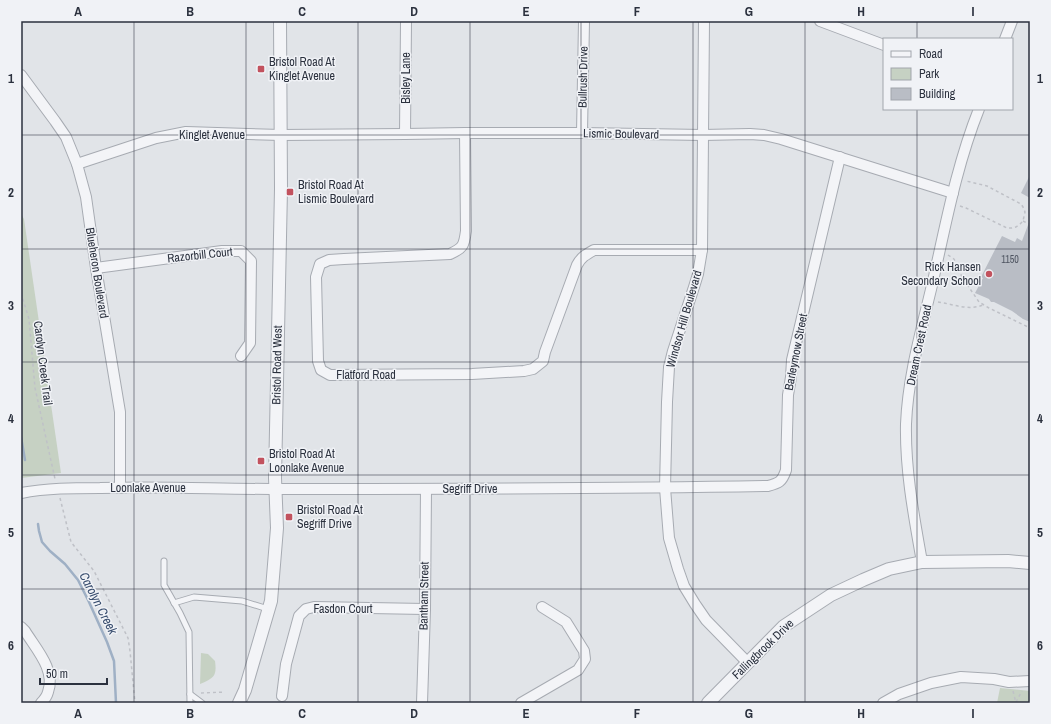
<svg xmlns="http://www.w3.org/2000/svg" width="1051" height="724" viewBox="0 0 1051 724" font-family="'Archivo Narrow',sans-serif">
<rect width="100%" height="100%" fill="#e1e4e8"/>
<g fill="#c6d1c3">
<polygon points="21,214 24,219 61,473 21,478"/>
<path d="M201,653L208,654L215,661C217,676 214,678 200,684Z"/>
<polygon points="1000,688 1030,691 1030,703 997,703"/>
</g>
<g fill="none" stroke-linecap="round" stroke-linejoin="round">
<g stroke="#9fb0c5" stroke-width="2.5">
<polyline points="21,437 25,460"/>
<polyline points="38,524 39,531 42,542 50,551 65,564 78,580 89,602 107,642 114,661 116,703"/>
</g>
</g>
<g fill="#b9bdc5">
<polygon points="1030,175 1030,198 1021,193"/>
<polygon points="1030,222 1030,322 1023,319 1012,311 994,302 991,302 989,299 975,293 983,278 981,277 1002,236 1015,242 1017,238 1022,241 1028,225"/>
</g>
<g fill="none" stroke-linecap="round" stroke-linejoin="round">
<g stroke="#a7abb2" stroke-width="7">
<g id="service">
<polyline points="164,561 164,585 180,613 189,632 190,703"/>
<polyline points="174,603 194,597 242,601 268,609"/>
<polyline points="190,694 202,703"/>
</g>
</g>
<g stroke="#a7abb2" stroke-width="12">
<g id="minor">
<polyline points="704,21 702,250 698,274 694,287 673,351 669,367 667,402 665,488 669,538 678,569 684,586 695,604 706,620 748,663"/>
<polyline points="820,21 884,45"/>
<polyline points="1005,39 1012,21"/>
<polyline points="21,75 55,121 66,137 77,164 86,197 96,268 120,412 120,487"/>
<path d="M465,133L466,231C464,246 463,248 450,254L344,259L329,260L320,264L316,277L318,361L321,370L330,375L472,374L524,371L533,369L543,361L545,352L577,265C581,257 587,254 594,250H702"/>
<polyline points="582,133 584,21"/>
<polyline points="405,134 406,21"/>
<polyline points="77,164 156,138 186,132 281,135 405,134 465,133 582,133 703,135 750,134 764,135 781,139 953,193"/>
<polyline points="96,268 222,251 241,251 251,261 250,343 241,356"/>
<path d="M21,493C47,488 73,488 100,488C158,486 217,489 276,489C440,489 604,489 768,486C779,483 782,482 786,470L788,395L791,377L792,360L840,157"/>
<path d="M922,562C914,517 905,470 906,424C908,375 922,328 933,281C946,223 957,164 979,109"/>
<path d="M21,627L25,631C36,649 56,670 48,692C47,696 44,700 41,703"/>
<polyline points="282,696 286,664 299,616 306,609 314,607 425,609"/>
<polyline points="422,703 425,609 426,489"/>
<polyline points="521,703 578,670 585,659 584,651 566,622 542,607"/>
<polyline points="883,703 899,694 931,683 961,677 994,679 1009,682 1030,681"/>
</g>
</g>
<g stroke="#a7abb2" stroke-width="14">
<g id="tertiary">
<polyline points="239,703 245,690 271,601 277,528 275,478 281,189 280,21"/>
<polyline points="708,703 784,626 831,595 863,580 889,569 922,562 1008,561 1030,563"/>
</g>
</g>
<g stroke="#bfc1c7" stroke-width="1.5" stroke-dasharray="3 3" stroke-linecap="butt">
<polyline points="960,206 966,208 1007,228 1012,228 1016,227 1020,224 1023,221 1025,212 1023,207 1021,204 987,186 966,181"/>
<polyline points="1023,221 1029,224"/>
<polyline points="948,255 954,259 962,277 979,302 989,308 1030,328"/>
<polyline points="21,293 29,319 35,388 55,479"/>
<path d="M938,302C953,304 968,311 983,305"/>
<polyline points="60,498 71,542 94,571 128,638 130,651 135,703"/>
<polyline points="1013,691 1016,703"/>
<polyline points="201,693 225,692"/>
<polyline points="1016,702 1022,691"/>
</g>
<use href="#service" stroke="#f3f4f7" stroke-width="5"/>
<use href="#minor" stroke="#f3f4f7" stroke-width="10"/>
<use href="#tertiary" stroke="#f3f4f7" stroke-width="12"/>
</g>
<path fill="none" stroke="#2b313e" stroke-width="1" stroke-opacity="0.55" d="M134,21V703M246,21V703M358,21V703M470,21V703M581,21V703M693,21V703M805,21V703M917,21V39M917,109V703M21,135H1030M21,249H1030M21,362H1030M21,475H1030M21,589H1030"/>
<g fill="#c2525e" stroke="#f0f2f6" stroke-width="1.5">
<rect x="257" y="65" width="8" height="8" rx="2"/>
<rect x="286" y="188" width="8" height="8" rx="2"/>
<circle cx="989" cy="274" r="4"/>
<rect x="257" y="457" width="8" height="8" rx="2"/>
<rect x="285" y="513" width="8" height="8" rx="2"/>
</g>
<g text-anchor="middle" stroke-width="3" stroke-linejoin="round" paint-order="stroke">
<g font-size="10" fill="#4e5460">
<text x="1010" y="263">1150</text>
</g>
<g font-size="12" fill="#2b313e" stroke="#f0f2f6" text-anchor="start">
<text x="269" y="66">Bristol Road At<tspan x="269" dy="14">Kinglet Avenue</tspan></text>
<text x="298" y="189">Bristol Road At<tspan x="298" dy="14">Lismic Boulevard</tspan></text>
<text x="981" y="271" text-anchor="end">Rick Hansen<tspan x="981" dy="14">Secondary School</tspan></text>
<text x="269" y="458">Bristol Road At<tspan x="269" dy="14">Loonlake Avenue</tspan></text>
<text x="297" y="514">Bristol Road At<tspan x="297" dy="14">Segriff Drive</tspan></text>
</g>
<g font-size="12" fill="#2b313e" stroke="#f0f2f6">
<text transform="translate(583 77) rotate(-89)" y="4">Bullrush Drive</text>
<text transform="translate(406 78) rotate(-90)" y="4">Bisley Lane</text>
<text transform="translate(621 134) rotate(1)" y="4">Lismic Boulevard</text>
<text x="212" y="139">Kinglet Avenue</text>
<text transform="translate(200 255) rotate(-6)" y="4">Razorbill Court</text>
<text transform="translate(97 273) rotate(81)" y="4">Blueheron Boulevard</text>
<text transform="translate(684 319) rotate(-74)" y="4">Windsor Hill Boulevard</text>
<text transform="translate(919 345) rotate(-78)" y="4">Dream Crest Road</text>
<text transform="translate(796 352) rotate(-79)" y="4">Barleymow Street</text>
<text transform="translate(43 363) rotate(83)" y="4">Carolyn Creek Trail</text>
<text transform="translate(277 365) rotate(-89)" y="4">Bristol Road West</text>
<text x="366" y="379">Flatford Road</text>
<text x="148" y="492">Loonlake Avenue</text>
<text x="470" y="493">Segriff Drive</text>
<text transform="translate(424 596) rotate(-89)" y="4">Bantham Street</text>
<text x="343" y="613">Fasdon Court</text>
<text transform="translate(763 649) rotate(-44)" y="4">Fallingbrook Drive</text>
</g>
<g font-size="13" font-style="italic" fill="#394e6f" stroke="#f0f2f6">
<text transform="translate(99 603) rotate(63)" y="5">Carolyn Creek</text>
</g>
</g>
<rect width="1051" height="724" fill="none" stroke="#f0f2f6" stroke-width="44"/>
<rect x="883" y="38" width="130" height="72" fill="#f0f2f6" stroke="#a1a5ac"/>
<rect x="891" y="51" width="20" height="6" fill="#f3f4f7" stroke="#a1a5ac"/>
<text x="919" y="58" font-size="12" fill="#2b313e">Road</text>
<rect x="891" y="68" width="20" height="12" fill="#c6d1c3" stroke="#a1a5ac"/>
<text x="919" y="78" font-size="12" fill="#2b313e">Park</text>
<rect x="891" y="88" width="20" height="12" fill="#b9bdc5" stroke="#a1a5ac"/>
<text x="919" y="98" font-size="12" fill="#2b313e">Building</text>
<path d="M40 678v6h67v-6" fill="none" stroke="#2b313e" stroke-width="2"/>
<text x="46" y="678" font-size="12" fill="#2b313e" stroke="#f0f2f6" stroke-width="3" paint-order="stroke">50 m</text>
<rect x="22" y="22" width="1007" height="680" fill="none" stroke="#2b313e" stroke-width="1.5"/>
<g font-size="13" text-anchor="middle" font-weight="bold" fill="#2b313e">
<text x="78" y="16">A</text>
<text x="190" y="16">B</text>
<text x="302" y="16">C</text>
<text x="414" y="16">D</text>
<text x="526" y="16">E</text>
<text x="637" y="16">F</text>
<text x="749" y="16">G</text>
<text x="861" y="16">H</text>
<text x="973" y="16">I</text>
<text x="11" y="83">1</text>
<text x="1040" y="83">1</text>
<text x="11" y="197">2</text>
<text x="1040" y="197">2</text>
<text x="11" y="310">3</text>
<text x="1040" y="310">3</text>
<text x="11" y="423">4</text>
<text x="1040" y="423">4</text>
<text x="11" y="537">5</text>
<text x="1040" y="537">5</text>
<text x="11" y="650">6</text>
<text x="1040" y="650">6</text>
<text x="78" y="718">A</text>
<text x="190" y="718">B</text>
<text x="302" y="718">C</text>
<text x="414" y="718">D</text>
<text x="526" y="718">E</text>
<text x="637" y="718">F</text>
<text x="749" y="718">G</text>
<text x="861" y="718">H</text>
<text x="973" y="718">I</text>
</g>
</svg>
